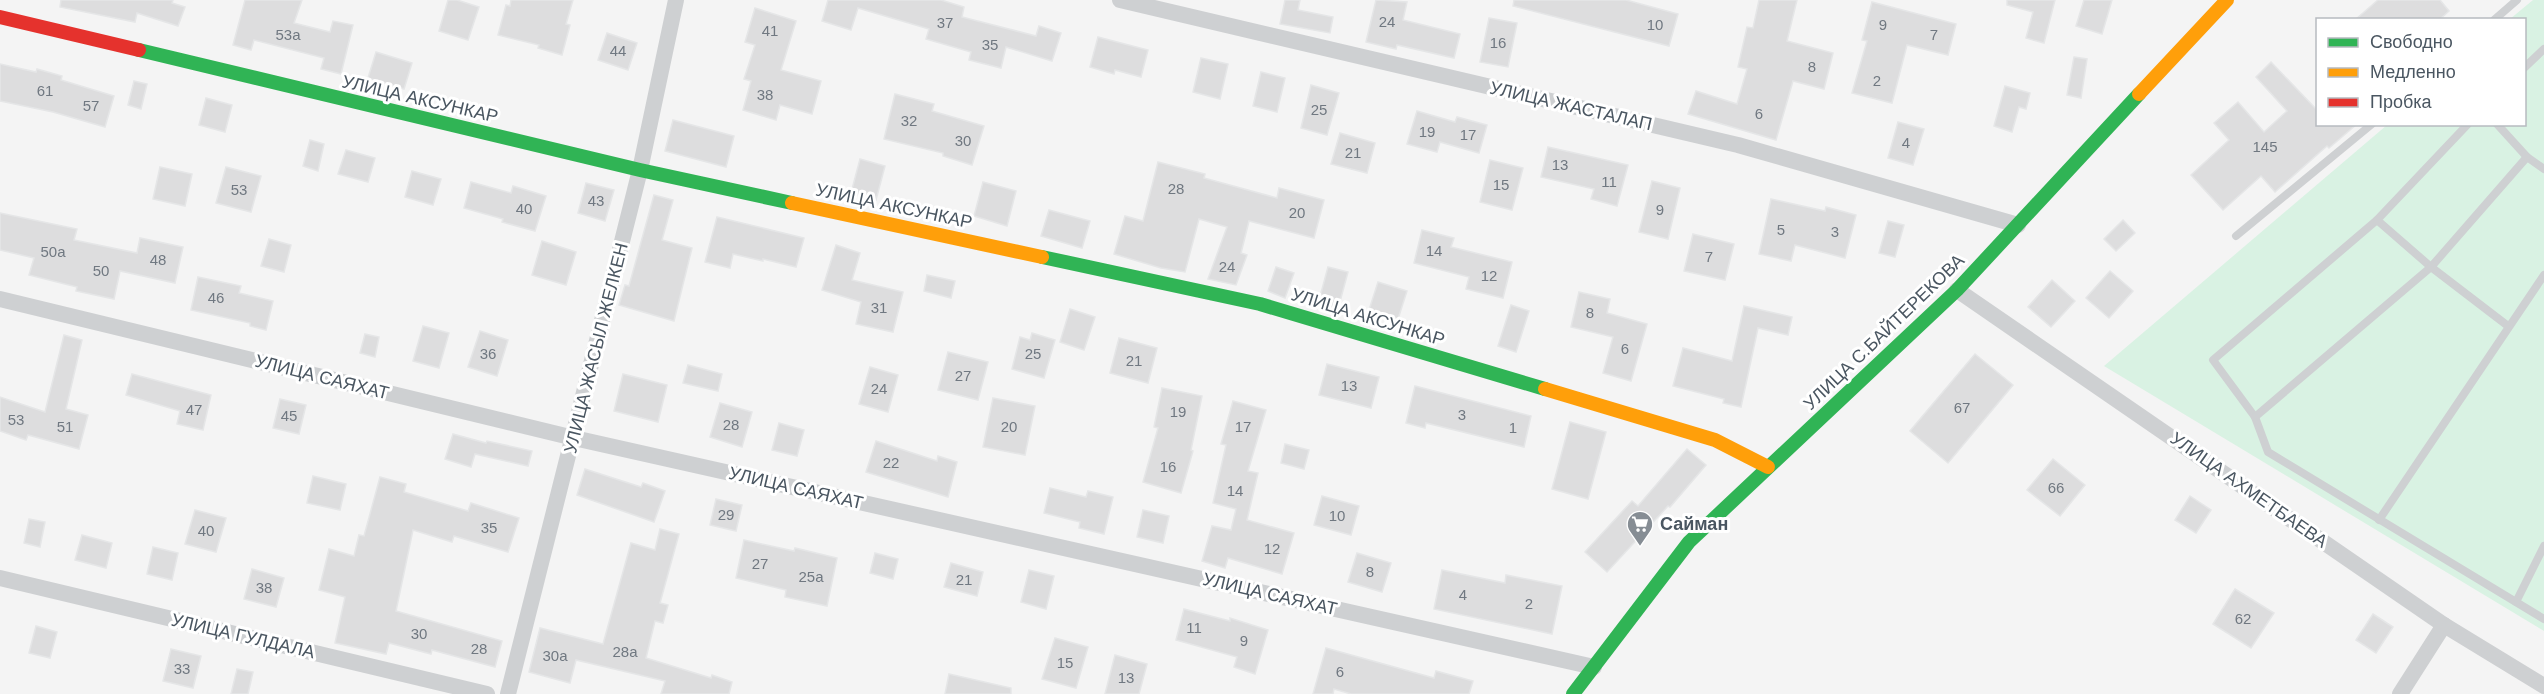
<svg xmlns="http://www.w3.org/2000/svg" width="2544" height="694" viewBox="0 0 2544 694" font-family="Arial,sans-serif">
<rect width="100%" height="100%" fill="#f4f4f4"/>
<polygon fill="#d9f2e3" points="2533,0 2544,0 2544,631 2104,366 2387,125 2524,124 2524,20 2510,19"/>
<g fill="#ddddde" stroke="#e5e6e7" stroke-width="1.5">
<polygon points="61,0 173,0 172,3 185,7 178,26 137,13 135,22 60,7"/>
<polygon points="245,0 302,0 294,23 330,32 333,21 353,25 341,74 321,69 324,58 254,40 251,50 233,45"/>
<polygon points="448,0 457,0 479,7 468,40 439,31"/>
<polygon points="511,0 573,0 566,24 570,25 562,55 538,48 539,45 498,35 506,5 510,6"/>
<polygon points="828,0 941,0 964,7 962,17 1036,36 1039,26 1061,33 1052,61 1006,47 1001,68 969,60 971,52 926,39 929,29 858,8 851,30 822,21"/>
<polygon points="1285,0 1300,0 1298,10 1333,17 1330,33 1280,24"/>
<polygon points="1376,0 1407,2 1403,20 1460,34 1454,58 1397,45 1396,49 1366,42"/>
<polygon points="1514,0 1626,0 1678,14 1669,46 1513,6"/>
<polygon points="1759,0 1797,0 1787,41 1833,53 1824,89 1793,81 1776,140 1688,114 1696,91 1737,104 1747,69 1738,67 1747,27 1753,28"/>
<polygon points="2007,0 2055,0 2044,43 2026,38 2033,12 2007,5"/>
<polygon points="2084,0 2112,0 2102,34 2076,26"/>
<polygon points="2378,0 2440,0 2449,11 2439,20 2355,20"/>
<polygon points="1872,2 1956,24 1948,55 1907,45 1892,103 1852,93 1867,41 1862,40"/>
<polygon points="755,8 796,21 781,70 821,81 812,114 780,105 776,120 743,110 751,81 744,79 755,45 745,42"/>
<polygon points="1489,18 1517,23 1508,67 1480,62"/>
<polygon points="607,33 637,43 628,70 598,60"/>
<polygon points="1098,37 1148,50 1141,77 1115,70 1114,74 1090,67"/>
<polygon points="376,52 412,63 404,89 368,78"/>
<polygon points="2074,57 2087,59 2081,98 2067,95"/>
<polygon points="1201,58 1228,64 1220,99 1193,92"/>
<polygon points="2271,62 2318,111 2318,124 2357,124 2329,148 2327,146 2275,192 2261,176 2223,210 2191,175 2229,140 2214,123 2238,102 2264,132 2287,111 2256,77"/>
<polygon points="0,64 36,72 37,69 62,76 61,80 114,96 105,127 53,112 0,101"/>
<polygon points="1261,72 1285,78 1277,112 1253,106"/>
<polygon points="134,81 147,84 141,109 128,105"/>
<polygon points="1311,85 1339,93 1327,135 1301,128"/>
<polygon points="2005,86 2030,93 2026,109 2019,107 2012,132 1994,126"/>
<polygon points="895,94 934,104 932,111 984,126 972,165 943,156 943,153 884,139"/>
<polygon points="206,98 232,105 225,132 199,125"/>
<polygon points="1417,111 1455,122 1457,117 1487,125 1479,153 1440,142 1437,152 1407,144"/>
<polygon points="673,120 734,136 726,167 665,151"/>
<polygon points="1898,122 1924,129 1913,165 1888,158"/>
<polygon points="1340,133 1375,143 1367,173 1331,164"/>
<polygon points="310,140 324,144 318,171 303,166"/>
<polygon points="1548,147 1628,165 1617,206 1591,199 1594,189 1541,177"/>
<polygon points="346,150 375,158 368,182 338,174"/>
<polygon points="860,159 885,166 876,200 851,193"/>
<polygon points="1490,160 1523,168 1512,210 1480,202"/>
<polygon points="1158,162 1205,174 1204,178 1277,198 1279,188 1324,200 1314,238 1249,221 1241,253 1247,255 1236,285 1208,279 1227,227 1199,219 1185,272 1161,268 1114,254 1125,216 1143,221"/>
<polygon points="160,167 192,174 185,206 153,199"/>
<polygon points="226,167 261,176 251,212 216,203"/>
<polygon points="412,171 441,179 433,205 405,197"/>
<polygon points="1652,181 1680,188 1668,239 1639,232"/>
<polygon points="471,182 511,193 513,186 546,196 535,231 502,222 503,219 464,208"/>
<polygon points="983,182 1016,191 1007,226 974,216"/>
<polygon points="586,183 614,190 605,221 578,213"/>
<polygon points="654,195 673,200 662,240 692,248 674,321 619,305 625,285 629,286"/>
<polygon points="1771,199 1825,211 1826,207 1856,215 1845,258 1795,245 1791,261 1759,254"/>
<polygon points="1049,210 1090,221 1082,248 1041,236"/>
<polygon points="0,213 77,229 74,240 137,253 140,238 183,247 175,283 120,271 114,299 76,291 77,287 29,275 34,258 0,250"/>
<polygon points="717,217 804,238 796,267 763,259 763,261 733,254 730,268 705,262"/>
<polygon points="2123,220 2135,233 2116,251 2104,239"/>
<polygon points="1888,221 1904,225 1895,257 1879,253"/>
<polygon points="1422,230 1454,238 1451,247 1512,262 1503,298 1466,289 1469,277 1414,263"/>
<polygon points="1693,234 1734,244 1725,280 1684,271"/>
<polygon points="269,239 291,245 284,272 261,266"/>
<polygon points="542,241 576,252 566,285 532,275"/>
<polygon points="836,245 860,253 852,280 903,292 893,332 856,324 861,302 822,290"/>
<polygon points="1276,267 1294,273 1285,298 1268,291"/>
<polygon points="1328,267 1348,272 1338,309 1318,304"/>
<polygon points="2110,271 2133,291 2109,318 2086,298"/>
<polygon points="927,275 955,281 951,298 924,291"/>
<polygon points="198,277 241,286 239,293 273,301 266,330 250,326 250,323 191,310"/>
<polygon points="2052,280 2075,301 2051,327 2028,307"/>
<polygon points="1378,282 1407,291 1398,319 1369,310"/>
<polygon points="1579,292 1610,299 1607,313 1647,324 1631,381 1603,373 1613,337 1571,327"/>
<polygon points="1511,305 1529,311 1516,352 1498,346"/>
<polygon points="1744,306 1792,317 1788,335 1758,328 1741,407 1723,403 1724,399 1673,386 1683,348 1732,361"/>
<polygon points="1070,309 1095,317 1084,350 1060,342"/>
<polygon points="423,326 449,333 439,368 413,361"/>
<polygon points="480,331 508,340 497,376 468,367"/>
<polygon points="1032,333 1055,340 1044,378 1012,369 1020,337 1030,340"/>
<polygon points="365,334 379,337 375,357 360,353"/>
<polygon points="64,335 82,340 66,409 88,415 79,449 28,435 26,440 0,431 0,397 45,412"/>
<polygon points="1119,338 1157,348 1148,383 1110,373"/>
<polygon points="948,352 988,362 978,400 938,390"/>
<polygon points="1975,354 2013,385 1948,463 1910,431"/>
<polygon points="1327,364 1379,377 1371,408 1319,395"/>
<polygon points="688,365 722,374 718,391 683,383"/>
<polygon points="870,367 898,375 888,412 859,404"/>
<polygon points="132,374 211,395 203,430 177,424 180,411 126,395"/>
<polygon points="623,374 667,385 658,422 614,411"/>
<polygon points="1415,386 1531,416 1524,447 1426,423 1425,428 1406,423"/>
<polygon points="1162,388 1202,396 1191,450 1193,451 1181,493 1143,482 1158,428 1154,427"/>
<polygon points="993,398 1035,406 1025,455 983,447"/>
<polygon points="280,399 306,405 299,434 273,428"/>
<polygon points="1233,401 1266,410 1248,471 1258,473 1247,520 1294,533 1282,574 1228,558 1225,568 1202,561 1212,526 1231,530 1236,509 1213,503 1226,445 1221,444"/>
<polygon points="720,403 752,412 742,447 710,437"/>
<polygon points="1570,422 1606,432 1588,499 1552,489"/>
<polygon points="779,423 804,430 797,456 772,450"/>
<polygon points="453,434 486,443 487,441 532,451 528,466 475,454 471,467 445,459"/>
<polygon points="876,441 937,461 938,456 957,462 948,497 866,472"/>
<polygon points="1285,444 1309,450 1304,469 1281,463"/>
<polygon points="1687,449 1706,465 1670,507 1668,506 1607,572 1585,552 1632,501 1638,506"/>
<polygon points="2053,459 2085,485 2060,516 2027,490"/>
<polygon points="585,469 641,487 643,483 665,491 654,522 577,495"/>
<polygon points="313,476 346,484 340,510 307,503"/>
<polygon points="380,477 406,484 404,492 468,511 471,503 519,518 508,552 454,536 452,542 413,530 396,611 502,641 495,667 432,650 431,654 389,643 386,654 335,643 345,597 319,590 329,549 354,556 359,535 364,536"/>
<polygon points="1050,488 1086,497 1088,491 1113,497 1104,534 1079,528 1080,522 1044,513"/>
<polygon points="1322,496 1359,506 1351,535 1314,525"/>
<polygon points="2190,496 2211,510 2196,533 2175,520"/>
<polygon points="716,499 742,505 736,531 710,525"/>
<polygon points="195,510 226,518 216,552 185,544"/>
<polygon points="1143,510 1169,516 1163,543 1137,537"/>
<polygon points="29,519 45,522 40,547 24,543"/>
<polygon points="660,529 679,534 660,603 668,605 663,623 655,621 646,658 711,678 712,675 732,682 729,694 661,694 665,681 576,660 570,683 529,672 540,628 603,644 631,543 655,550"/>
<polygon points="82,535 112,543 106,568 75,560"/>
<polygon points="744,540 794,551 795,548 837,558 827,606 785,597 786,590 736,578"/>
<polygon points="153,547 178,553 172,580 147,574"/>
<polygon points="875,553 898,559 893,579 870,573"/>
<polygon points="1357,553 1391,563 1382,592 1348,582"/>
<polygon points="951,563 983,572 977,596 944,587"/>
<polygon points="252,569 284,578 276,607 244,599"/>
<polygon points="1029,570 1054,576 1046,609 1021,602"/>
<polygon points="1442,570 1505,583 1506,575 1562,586 1552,634 1434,609"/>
<polygon points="2235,589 2274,613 2251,648 2213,624"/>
<polygon points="1184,609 1230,621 1230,618 1268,630 1255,674 1234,667 1237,657 1176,640"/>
<polygon points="2373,614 2393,627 2376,653 2356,640"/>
<polygon points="36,626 57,632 50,658 29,653"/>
<polygon points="1055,638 1088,647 1076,688 1042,679"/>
<polygon points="1326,648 1434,678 1436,671 1473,681 1469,694 1351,694 1334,689 1333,694 1313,694"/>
<polygon points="171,649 201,656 193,688 163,681"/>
<polygon points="1115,655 1147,664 1139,694 1105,694"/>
<polygon points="237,669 253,672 248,694 231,694"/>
<polygon points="949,674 1011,688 1011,694 945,694"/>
</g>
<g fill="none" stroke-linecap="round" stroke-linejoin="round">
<g stroke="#ced0d2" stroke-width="8">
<polyline points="2494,20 2517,0"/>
<polyline points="2524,68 2544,49"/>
<polyline points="2468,124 2377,220 2213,360 2255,417 2268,452 2544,619"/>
<polyline points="2497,124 2527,157 2544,169"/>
<polyline points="2377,220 2431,267 2508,326"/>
<polyline points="2236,236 2372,124"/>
<polyline points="2255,417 2431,267 2527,157"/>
<polyline points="2379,520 2544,275"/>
<polyline points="2516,602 2544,546"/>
</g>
<g stroke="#ced0d2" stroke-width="16">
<polyline points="1120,0 1738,145 2018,225"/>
<polyline points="1957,290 2444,625 2544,686"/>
<polyline points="0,299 574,438 1594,667"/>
<polyline points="0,578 487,694"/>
<polyline points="508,694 640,170 676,0"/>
<polyline points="2400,694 2444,625"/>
</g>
<g stroke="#30b455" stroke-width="14">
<polyline points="139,50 640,170 792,203"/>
<polyline points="1042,257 1260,304 1545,389"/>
<polyline points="1573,694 1689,542 1957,290 2139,94"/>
</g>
<g stroke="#ff9f0a" stroke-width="14">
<polyline points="2139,94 2227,0"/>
<polyline points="792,203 1042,257"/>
<polyline points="1545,389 1715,440 1768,467"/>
</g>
<polyline stroke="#e5322d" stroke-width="14" points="0,17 139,50"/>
</g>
<defs>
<g id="supermarket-pin" transform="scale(1.35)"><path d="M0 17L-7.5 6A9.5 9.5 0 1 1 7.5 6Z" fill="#868d94" stroke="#fff"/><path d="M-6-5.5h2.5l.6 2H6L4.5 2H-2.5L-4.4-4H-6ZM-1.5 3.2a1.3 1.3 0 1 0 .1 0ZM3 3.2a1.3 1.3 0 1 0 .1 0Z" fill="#fff"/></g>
</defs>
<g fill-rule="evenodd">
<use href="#supermarket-pin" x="1640" y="524"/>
</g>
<g text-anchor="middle" stroke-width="6" stroke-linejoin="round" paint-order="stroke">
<g font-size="15" fill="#707881">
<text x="1387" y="27">24</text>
<text x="945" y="28">37</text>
<text x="1655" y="30">10</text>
<text x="1883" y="30">9</text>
<text x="770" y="36">41</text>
<text x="288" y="40">53а</text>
<text x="1934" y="40">7</text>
<text x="1498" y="48">16</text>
<text x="990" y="50">35</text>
<text x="618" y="56">44</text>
<text x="1812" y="72">8</text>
<text x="1877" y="86">2</text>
<text x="45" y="96">61</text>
<text x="765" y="100">38</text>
<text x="91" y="111">57</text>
<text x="1319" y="115">25</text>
<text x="1759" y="119">6</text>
<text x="909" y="126">32</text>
<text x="1427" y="137">19</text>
<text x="1468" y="140">17</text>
<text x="963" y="146">30</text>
<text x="1906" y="148">4</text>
<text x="2265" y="152">145</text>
<text x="1353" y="158">21</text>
<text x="1560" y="170">13</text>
<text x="1609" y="187">11</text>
<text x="1501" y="190">15</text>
<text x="1176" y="194">28</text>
<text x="239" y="195">53</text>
<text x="596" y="206">43</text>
<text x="524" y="214">40</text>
<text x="1660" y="215">9</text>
<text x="1297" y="218">20</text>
<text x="1781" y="235">5</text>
<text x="1835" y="237">3</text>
<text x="1434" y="256">14</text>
<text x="53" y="257">50а</text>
<text x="1709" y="262">7</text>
<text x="158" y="265">48</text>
<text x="1227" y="272">24</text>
<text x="101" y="276">50</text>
<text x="1489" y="281">12</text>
<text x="216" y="303">46</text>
<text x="879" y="313">31</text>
<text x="1590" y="318">8</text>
<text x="1625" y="354">6</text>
<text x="488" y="359">36</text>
<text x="1033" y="359">25</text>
<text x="1134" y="366">21</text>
<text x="963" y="381">27</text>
<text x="1349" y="391">13</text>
<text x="879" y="394">24</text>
<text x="1962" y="413">67</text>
<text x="194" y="415">47</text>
<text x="1178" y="417">19</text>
<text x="1462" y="420">3</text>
<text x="289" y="421">45</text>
<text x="16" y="425">53</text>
<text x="731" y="430">28</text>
<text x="65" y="432">51</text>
<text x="1009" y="432">20</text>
<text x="1243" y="432">17</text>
<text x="1513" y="433">1</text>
<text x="891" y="468">22</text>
<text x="1168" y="472">16</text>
<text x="2056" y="493">66</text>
<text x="1235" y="496">14</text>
<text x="726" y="520">29</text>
<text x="1337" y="521">10</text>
<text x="489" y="533">35</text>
<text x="206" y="536">40</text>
<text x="1272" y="554">12</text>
<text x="760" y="569">27</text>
<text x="1370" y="577">8</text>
<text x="811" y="582">25а</text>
<text x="964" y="585">21</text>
<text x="264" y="593">38</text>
<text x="1463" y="600">4</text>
<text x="1529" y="609">2</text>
<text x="2243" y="624">62</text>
<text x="1194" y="633">11</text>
<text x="419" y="639">30</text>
<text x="1244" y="646">9</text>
<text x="479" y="654">28</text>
<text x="625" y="657">28а</text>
<text x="555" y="661">30а</text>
<text x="1065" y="668">15</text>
<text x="182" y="674">33</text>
<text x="1340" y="677">6</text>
<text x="1126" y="683">13</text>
</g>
<g font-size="18" fill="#4a5661" stroke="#fff">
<text transform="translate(420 99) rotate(13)" y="6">УЛИЦА АКСУНКАР</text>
<text transform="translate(1571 106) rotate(13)" y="6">УЛИЦА ЖАСТАЛАП</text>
<text transform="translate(894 206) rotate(12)" y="6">УЛИЦА АКСУНКАР</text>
<text transform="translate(1368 317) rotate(17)" y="6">УЛИЦА АКСУНКАР</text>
<text transform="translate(1884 332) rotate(-44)" y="6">УЛИЦА С.БАЙТЕРЕКОВА</text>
<text transform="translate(596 348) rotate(-76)" y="6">УЛИЦА ЖАСЫЛ ЖЕЛКЕН</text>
<text transform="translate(322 377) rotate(14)" y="6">УЛИЦА САЯХАТ</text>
<text transform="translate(796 488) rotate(13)" y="6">УЛИЦА САЯХАТ</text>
<text transform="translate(2249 490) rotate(35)" y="6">УЛИЦА АХМЕТБАЕВА</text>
<text transform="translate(1270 594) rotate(13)" y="6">УЛИЦА САЯХАТ</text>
<text transform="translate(243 636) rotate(13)" y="6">УЛИЦА ГУЛДАЛА</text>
</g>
<g font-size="18" font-weight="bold" fill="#4a5661" stroke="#fff" text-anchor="start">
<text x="1660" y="530">Сайман</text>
</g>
</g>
<rect x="2316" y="18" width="210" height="108" fill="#ffffff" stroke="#b7bbc0" stroke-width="1.5"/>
<rect x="2328" y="38" width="30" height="9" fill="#30b455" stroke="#b7bbc0" stroke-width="1.5"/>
<text x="2370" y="48" font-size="18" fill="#4a5661">Свободно</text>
<rect x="2328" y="68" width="30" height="9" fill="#ff9f0a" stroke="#b7bbc0" stroke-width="1.5"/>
<text x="2370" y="78" font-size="18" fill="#4a5661">Медленно</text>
<rect x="2328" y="98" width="30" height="9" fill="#e5322d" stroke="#b7bbc0" stroke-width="1.5"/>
<text x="2370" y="108" font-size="18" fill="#4a5661">Пробка</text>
</svg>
